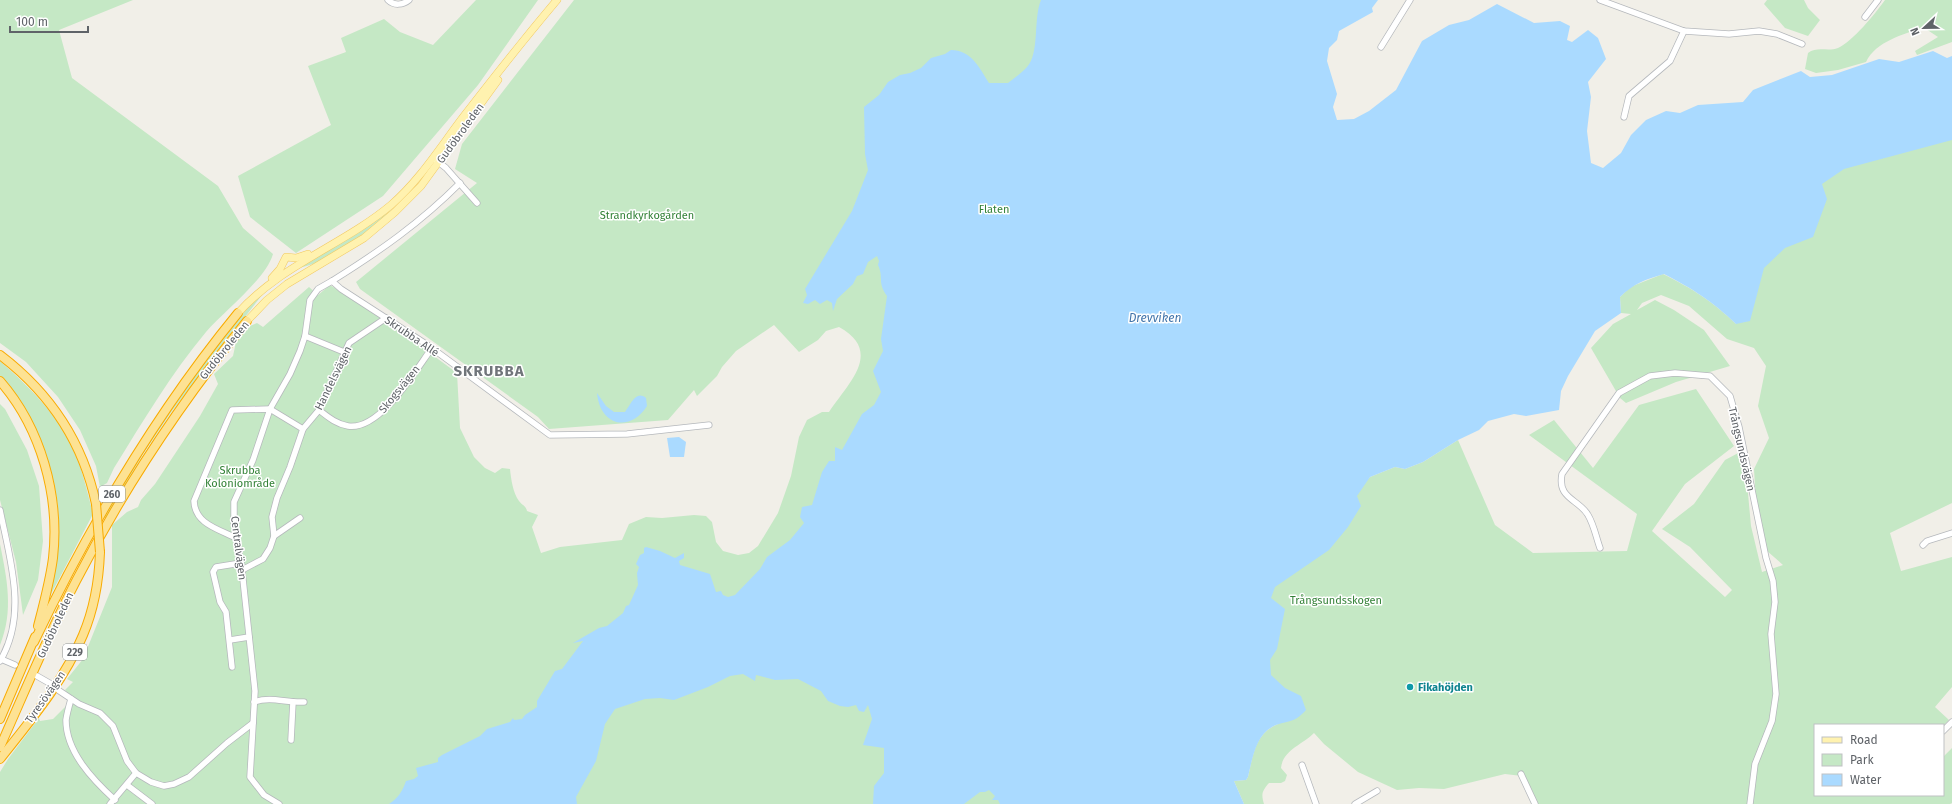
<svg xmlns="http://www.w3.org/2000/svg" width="1952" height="804" viewBox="0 0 1952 804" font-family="'Fira Sans',sans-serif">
<rect width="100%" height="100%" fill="#f1efe8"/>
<g fill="#c5e8c5">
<path d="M0,0H133L59,30L72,78L218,186L243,228L273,254C266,279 224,311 206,332C171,374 143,421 114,468L107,483L100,487L96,466L80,430L58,397L26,362L0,343Z"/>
<polygon points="476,0 538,0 478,85 383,196 296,253 250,217 238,176 331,125 308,66 346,52 341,38 384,19 400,32 433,45"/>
<path d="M574,0H1181L1115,804H0V772L8,759L39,718L40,721L53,719L67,705L69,695L65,690L73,682L67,679L83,659L112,587V525L127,512L138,507L141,500L155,484L200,416L218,384L214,374L233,356L236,342L250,326L257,323L263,327L309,287L318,295L330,285L385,320L457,373L460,428L474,457L485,468L495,473L502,468L510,469C511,479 513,493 519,501C522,505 526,506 527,511L538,515L532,527L541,553L560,547L622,540L629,524L646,517L662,518L694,515L706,516L712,522L716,542L723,551L738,555L749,553L758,546L778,513L791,476L799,437L807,420L822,412H829C848,383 884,352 839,327L826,331L818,340L799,352L774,325L736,351L722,367L717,376L697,396L694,390L668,420L549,429L538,417L360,289L356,282L477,183L455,169L462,144Z"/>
<polygon points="1767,0 1804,0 1808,8 1820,20 1808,36 1785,28 1764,4"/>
<path d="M1885,0H1952V42L1917,55L1915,51L1938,37L1923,27C1903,35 1876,41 1866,62L1838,70L1816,73L1805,69L1808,53C1817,46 1828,52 1838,48C1853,41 1875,14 1885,0Z"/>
<path d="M1952,86V503L1890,533L1901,571L1952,557V687L1935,707L1949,720L1943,726V725H1815V795H1943V757L1952,748V803L1950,804H1535L1522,776L1505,774L1444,789L1419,788L1397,790L1358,772L1324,744L1314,733C1302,745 1283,750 1281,768L1287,775L1285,781L1281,783H1269C1262,791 1261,794 1264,804H1244L1234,781L1246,780L1248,777C1253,755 1255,733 1278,724L1196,642L1370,477L1395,467L1405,469L1423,462L1458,440L1495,525L1533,553L1627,551L1637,514L1529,435L1554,420L1593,468L1639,405L1696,389L1734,446L1685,484L1652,531L1725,597L1732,590L1690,547L1662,529L1694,504L1725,460L1744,450L1751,526L1762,572L1783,565L1766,550L1757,520L1754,469L1769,438L1758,406L1766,366L1754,348L1727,339L1689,306L1661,295L1642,303L1637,310L1655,300L1674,310L1704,330L1730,366L1676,382L1626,403L1620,398L1591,348L1613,324L1631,314L1621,313L1620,297L1630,287L1663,274C1693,289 1712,301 1736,324L1703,188Z"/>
<path d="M393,209V210C367,232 332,263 297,268L305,262L358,233Z"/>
<polygon points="285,277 262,295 172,411 143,454 105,519 104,514 140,454 192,378 249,305"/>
<path d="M0,361C34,391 65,422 80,466C85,482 89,498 93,514L49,598C53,577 58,556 59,535C61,479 37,417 0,376Z"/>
<polygon points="0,404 5,409 27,450 39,486 43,541 38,580 23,615 16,562 0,500"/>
<path d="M0,544C7,579 14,611 0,645Z"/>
</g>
<g fill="#aadaff">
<path d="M1041,0H1378L1372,8L1373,12L1339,31L1337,40L1329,48L1327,61L1337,94L1333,107L1337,120L1354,119L1369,111L1396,90L1422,41L1449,25L1469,20L1497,4L1534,23L1560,21L1570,26L1567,40L1572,42L1588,30L1598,38L1606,59L1588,82L1591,97L1587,131L1591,163L1603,168L1621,153L1631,135L1646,120L1666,111L1680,113L1698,105L1743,102L1753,90L1801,71L1810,77L1832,75L1879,59L1899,62L1933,51L1947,58L1952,56V140L1844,169L1822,184L1827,199L1813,237L1785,248L1764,268L1750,321L1736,324C1712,301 1693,289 1664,274C1646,279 1633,284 1620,297L1621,313L1595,331L1568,376L1561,391L1559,410L1526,416L1514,414L1488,421L1479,430L1458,440L1423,462L1405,469L1395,467L1370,477L1357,496L1361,506L1348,527L1329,550L1275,587L1271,598L1285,609L1277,649L1270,660L1271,675L1285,688L1301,696L1306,710C1296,721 1293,720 1279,724C1256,731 1253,756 1248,777L1246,780L1234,781L1244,804H1000L998,800H992L995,796L989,790L985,792H980L964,804H873L874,786L884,773V748L863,745L872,719L868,705L864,712L859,711L856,705L848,707L840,706L828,701L821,691L798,679L775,680L756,675L755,681L743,674L730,676L708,687L674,700L660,698L645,699L615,709L605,724L596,761L576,797L577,804H389C398,798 402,792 406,781L414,779L418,776L416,768L438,762V758L442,755L480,736L487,729L510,722L513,718L514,720L522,719L525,715L537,707V701L555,671L562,669L583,641L573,643L599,628L607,626L623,613L626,606L629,605L638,585L637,573L639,567L636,564L640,555L644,553V548L646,547L660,551L675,558L684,553V558L679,561L680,565L710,574L716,592L721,591L723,595L728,597L735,595L760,569L767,557L790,540L804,523L800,517L802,507L812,505L822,472L829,461H835V447L842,450L862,414L874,405L881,392L873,371L883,351L881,339L887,296C877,282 884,278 878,265L879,261L877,256L868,262L863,274L857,276L853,284L837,299L833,311L832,303L827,300L820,304L815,300L808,304L803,303L807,295L805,289L852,211L868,170L865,154L864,107L879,95L888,82L900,75L910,73L921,68L931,58L945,54L951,50C971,50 979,67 989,83H1008C1014,78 1022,73 1027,67C1040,53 1033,19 1041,0Z"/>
<path d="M597,393L606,406L614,412H625C631,404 636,390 646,398L647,406C630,433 600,426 597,393Z"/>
<polygon points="679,437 686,442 684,457 670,457 667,438"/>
</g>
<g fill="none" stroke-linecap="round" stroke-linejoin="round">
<g stroke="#b5b8bc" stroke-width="7">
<g id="minor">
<path d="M388,0C394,6 403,5 409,0"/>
<polyline points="1600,0 1684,31 1729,34 1759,31 1777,34 1802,44"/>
<polyline points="1865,17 1878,0"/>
<polyline points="1381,47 1410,0"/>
<polyline points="1624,117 1629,96 1670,61 1684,31"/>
<polyline points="436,160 446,168 477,203"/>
<path d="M460,183C420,223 380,251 332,281L341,289L429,346L550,435L627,434L709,425"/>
<polyline points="305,336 344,352"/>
<path d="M319,410C328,417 336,424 348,426C380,431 415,371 432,348"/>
<path d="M0,510C10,560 28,614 0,661"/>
<polyline points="274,536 272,517 277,498 290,467 303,429 319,410 349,343 386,318"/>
<path d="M236,538C218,529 195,524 194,501L232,410L270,409L303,429"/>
<polyline points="1923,545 1927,541 1952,533"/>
<path d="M1600,548C1596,537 1594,525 1588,515C1579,499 1557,499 1562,474L1619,393L1650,376L1675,373L1710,376L1730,396L1739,427L1766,558L1773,581L1775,602L1771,634L1776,694L1772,721L1755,764L1750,804"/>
<polyline points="242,570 263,559 270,548 274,536 300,518"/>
<polyline points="230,640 249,637"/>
<polyline points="1,659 15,665"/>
<polyline points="232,667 226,612 220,602 213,572 216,567 241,563"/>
<polyline points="37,676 51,684"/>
<polyline points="58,690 79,704 100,713 113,726 127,761 136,773 151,782 164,786 174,784 189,777 227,743 253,723"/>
<path d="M71,699C69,706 67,713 66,720C66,752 93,780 115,800"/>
<path d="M254,702C272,696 285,703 304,702"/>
<polyline points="1943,731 1952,722"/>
<polyline points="291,740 293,702"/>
<polyline points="1302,765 1316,804"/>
<polyline points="1521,774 1535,804"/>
<polyline points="127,785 152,804"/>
<polyline points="110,804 136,773"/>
<polyline points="279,804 264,795 250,777 255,691 242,570 234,524 234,502 253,460 270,409 290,374 300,351 305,336 310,300 318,289 332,281"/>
<polyline points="1355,804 1377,791"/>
</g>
</g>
<g stroke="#f2c960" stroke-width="8">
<g id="major">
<polyline points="272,278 280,269 286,257 296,258 308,254"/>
<path d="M238,313C281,265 343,245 391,205C420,180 441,146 464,116C494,77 525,38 557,0"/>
<polyline points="247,321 267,300 287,284 364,238 395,212 421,186 498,80"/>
</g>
</g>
<g stroke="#f9ab00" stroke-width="10">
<g id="highway">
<path d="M0,355C50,393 83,442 96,504"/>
<path d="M0,381C41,428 60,496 53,558C50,581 44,603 38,626"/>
<path d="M34,642C90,525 156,413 238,313"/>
<polyline points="0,719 35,637"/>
<path d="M0,747C25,691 48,635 76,581C124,488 181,402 247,321"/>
<path d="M0,759C30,721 64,681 83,635C94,609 99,580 100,552"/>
</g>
</g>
<use href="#minor" stroke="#fff" stroke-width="5.5"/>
<use href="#major" stroke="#fff2af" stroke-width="7"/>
<use href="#highway" stroke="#fde293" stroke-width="8"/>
<g stroke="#f9ab00" stroke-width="10" stroke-linecap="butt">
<polyline id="highway-bridge" points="96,504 100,552"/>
</g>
<use href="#highway-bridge" stroke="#fde293" stroke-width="8"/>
</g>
<circle fill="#0f9aa8" stroke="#fff" stroke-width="1.5" cx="1410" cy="687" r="4"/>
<g text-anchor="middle" stroke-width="3" stroke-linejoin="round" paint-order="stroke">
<g fill="#fff" stroke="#8f9295" stroke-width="1">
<rect x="99" y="486" width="26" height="16" rx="3"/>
<rect x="63" y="644" width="24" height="16" rx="3"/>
</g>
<g font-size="10" font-weight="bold" fill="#5f6368">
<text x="112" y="498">260</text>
<text x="75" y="656">229</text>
</g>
<g font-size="11" fill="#5f6368" stroke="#fff">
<text transform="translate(460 133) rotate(-54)" y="4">Gudöbroleden</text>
<text transform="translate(412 336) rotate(34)" y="4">Skrubba Allé</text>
<text transform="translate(224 350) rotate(-51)" y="4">Gudöbroleden</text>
<text transform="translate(333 378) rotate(-64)" y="4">Handelsvägen</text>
<text transform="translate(399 389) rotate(-51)" y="4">Skogsvägen</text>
<text transform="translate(1742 449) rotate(77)" y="4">Trångsundsvägen</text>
<text transform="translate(239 548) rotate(83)" y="4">Centralvägen</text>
<text transform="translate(55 625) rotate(-65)" y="4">Gudöbroleden</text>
<text transform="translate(45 697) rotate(-55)" y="4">Tyresövägen</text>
</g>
<g font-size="11" fill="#348238" stroke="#fff">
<text x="994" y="213">Flaten</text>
<text x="647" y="219">Strandkyrkogården</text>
<text x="240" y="474">Skrubba<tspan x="240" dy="13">Koloniområde</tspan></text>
<text x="1336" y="604">Trångsundsskogen</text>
</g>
<g font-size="11" font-weight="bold" fill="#0d838f" stroke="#fff" text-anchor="start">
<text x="1418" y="691">Fikahöjden</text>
</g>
<g font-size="12" font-style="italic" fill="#4174aa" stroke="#fff">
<text x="1155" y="322">Drevviken</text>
</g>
<g font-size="15" font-weight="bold" letter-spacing="1" fill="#70757a" stroke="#fff">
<text x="489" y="376">SKRUBBA</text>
</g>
</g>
<rect x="1814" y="724" width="130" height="72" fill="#ffffff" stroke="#bfc1c3"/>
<rect x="1822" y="737" width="20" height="6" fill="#fff2af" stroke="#bfc1c3"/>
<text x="1850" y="744" font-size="12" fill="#5f6368">Road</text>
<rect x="1822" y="754" width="20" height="12" fill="#c5e8c5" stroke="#bfc1c3"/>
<text x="1850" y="764" font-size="12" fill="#5f6368">Park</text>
<rect x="1822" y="774" width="20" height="12" fill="#aadaff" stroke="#bfc1c3"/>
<text x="1850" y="784" font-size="12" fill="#5f6368">Water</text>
<g transform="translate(1924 28) rotate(248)" stroke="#ffffff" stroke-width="3" paint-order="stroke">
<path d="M0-3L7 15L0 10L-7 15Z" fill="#5f6368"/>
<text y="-6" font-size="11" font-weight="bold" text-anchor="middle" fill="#5f6368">N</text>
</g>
<path d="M10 26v6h78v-6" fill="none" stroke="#5f6368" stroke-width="2"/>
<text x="16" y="26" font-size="12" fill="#5f6368" stroke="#ffffff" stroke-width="3" paint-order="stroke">100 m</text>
</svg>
